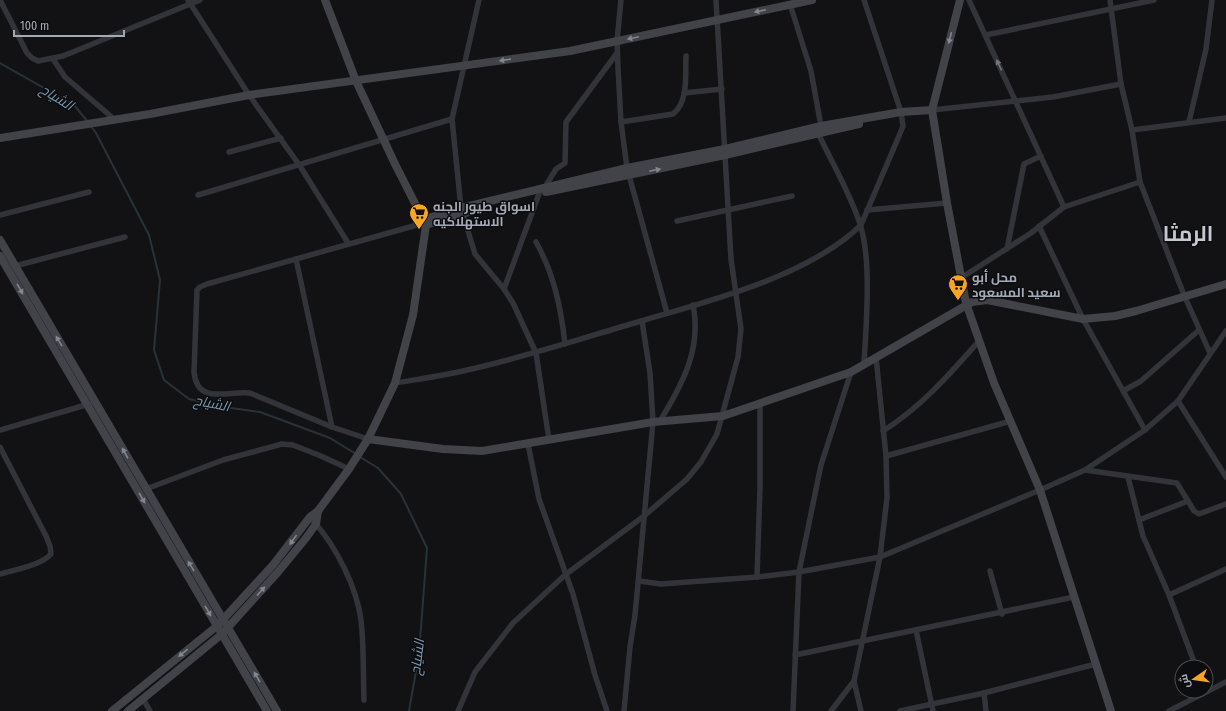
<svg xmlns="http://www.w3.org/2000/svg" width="1226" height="711" viewBox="0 0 1226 711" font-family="'Fira Sans Condensed',Cairo,sans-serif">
<rect width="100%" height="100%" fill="#121214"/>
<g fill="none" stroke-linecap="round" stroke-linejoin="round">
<g stroke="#283238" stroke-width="2">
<polyline points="0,63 74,105 88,122"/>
<polyline points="90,125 96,133 149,235 160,280 154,350 164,380 189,399 224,407 260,412 330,438 356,454"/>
<polyline points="360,457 378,468 401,494 427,548 419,654 409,711"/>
</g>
<g stroke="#333439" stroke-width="5.5">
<polyline points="0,0 27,53 32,58 38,61 63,56 200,0"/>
<polyline points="188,0 249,95 300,166 348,243"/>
<polyline points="479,0 452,119 461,208 475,254 504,289 513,303 536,353 549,440"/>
<polyline points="621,0 617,41 618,68 621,122 627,168 667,313"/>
<polyline points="969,0 1064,207"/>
<polyline points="1110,0 1121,84 1132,130 1140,182 1184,295 1210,353"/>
<polyline points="790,4 811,71 821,126"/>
<polyline points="986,35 1154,0"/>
<polyline points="53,59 65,77 114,119"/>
<polyline points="684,93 722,89"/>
<polyline points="932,110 1053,97 1121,84"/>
<path d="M621,122L673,114C689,102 685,74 686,56"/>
<polyline points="1189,122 1206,49 1212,0"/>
<polyline points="1132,130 1226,118"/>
<path d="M818,133C832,163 850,193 860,224C872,260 866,326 864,364"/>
<polyline points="229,152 281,138"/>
<polyline points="545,187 556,169 565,163 566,122 617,53"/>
<polyline points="198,195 452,119"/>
<polyline points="867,210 947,203"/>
<polyline points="0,215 89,192"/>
<polyline points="677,221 792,196"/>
<polyline points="1039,226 1083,319 1145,430"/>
<path d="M536,242C554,274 561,308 565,344"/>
<polyline points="1007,249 1024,164 1041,156"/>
<polyline points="296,259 332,427"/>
<polyline points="15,266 125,237"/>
<polyline points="961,278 1031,233 1064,207 1140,182"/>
<polyline points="504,289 539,194"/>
<path d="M395,383C419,379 443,376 467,370C526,357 583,338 641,321C710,301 809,276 861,225L899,136L903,126L901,112L864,0"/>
<polyline points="1123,391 1141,381 1199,330"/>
<polyline points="1178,401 1226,477"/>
<path d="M660,421C682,385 702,349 693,305"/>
<polyline points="0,430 89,404"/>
<path d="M883,431C921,407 949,375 979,341"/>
<path d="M368,439L332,427L250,393C229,390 197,406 194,372L197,290L200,287L207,284L417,225H426"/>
<polyline points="528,444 539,499 573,594 595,675 607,711"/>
<path d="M0,447L46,536L50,546L51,554C42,565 14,570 0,574"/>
<polyline points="886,456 1011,421"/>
<polyline points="1085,470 1177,483 1194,511 1199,514 1226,504"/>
<polyline points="1128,477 1143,536 1169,595"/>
<polyline points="146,489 223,460 282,444 293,445 321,456 349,469"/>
<polyline points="1139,520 1188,501"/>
<path d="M314,522C336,546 357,588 361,620C364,646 363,673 364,700"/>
<polyline points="990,571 1002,614"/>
<polyline points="757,577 760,488 760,404"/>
<polyline points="639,581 661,584 757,577 799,572 880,557 1040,490 1085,470 1145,430 1178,401 1226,331"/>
<polyline points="916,630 933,711"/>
<polyline points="795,655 1074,597"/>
<polyline points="1196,667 1169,595 1226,569"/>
<polyline points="984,693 986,711"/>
<polyline points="143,699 150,711"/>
<polyline points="458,711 475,672 513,623 565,575 644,516 687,479 701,462 717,434 738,357 741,329 731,259 716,0"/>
<polyline points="624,711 630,647 635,615 653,422 650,373 642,321"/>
<polyline points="793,711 799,572 821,465 851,372"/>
<polyline points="831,711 854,681"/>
<polyline points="861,711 854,681 880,557 887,498 886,456 876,357"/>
<polyline points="900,711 984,693 1096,664"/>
<polyline points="1169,711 1226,682"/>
</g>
<g stroke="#414349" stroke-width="8">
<polyline points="960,0 932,110 947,203 966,303 994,383 1040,490 1111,711"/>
<polyline points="0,138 150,114 249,95 570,51 812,0"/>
<polyline points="546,192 725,155 859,124"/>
<polyline points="425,219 461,208 627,168 725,149 821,126 901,112 932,110"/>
<polyline points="426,225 479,209"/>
<polyline points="0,240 277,711"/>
<polyline points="0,256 267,711"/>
<polyline points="368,439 443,449 482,451 653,422 723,416 851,372 972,302 987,300 1083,319 1115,316 1136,311 1226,284"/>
<polyline points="112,711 217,626 273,565 310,517 318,511 349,469 368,439 395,383 413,315 426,225 395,164 356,81 325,0"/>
<polyline points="128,711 222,634 278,572 306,538 316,524 318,511"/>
</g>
</g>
<defs><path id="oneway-solid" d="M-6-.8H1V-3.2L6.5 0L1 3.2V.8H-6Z"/></defs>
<g fill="#81868f">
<use href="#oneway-solid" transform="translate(760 11) rotate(168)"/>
<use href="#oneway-solid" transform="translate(633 38) rotate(168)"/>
<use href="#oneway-solid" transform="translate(950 38) rotate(104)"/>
<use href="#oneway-solid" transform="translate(505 60) rotate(172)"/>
<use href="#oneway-solid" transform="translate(655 170) rotate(-12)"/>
<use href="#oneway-solid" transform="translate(20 289) rotate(60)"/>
<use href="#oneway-solid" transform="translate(59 341) rotate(-121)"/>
<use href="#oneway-solid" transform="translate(125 453) rotate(-119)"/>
<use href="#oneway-solid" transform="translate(142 498) rotate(60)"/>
<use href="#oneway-solid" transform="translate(293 540) rotate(126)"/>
<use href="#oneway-solid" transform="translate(191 566) rotate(-121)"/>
<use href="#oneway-solid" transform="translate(261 591) rotate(-48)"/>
<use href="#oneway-solid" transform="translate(208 611) rotate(60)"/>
<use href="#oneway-solid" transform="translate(183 653) rotate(141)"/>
<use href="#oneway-solid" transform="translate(257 677) rotate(-120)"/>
</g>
<use fill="#71757d" href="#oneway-solid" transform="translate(999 65) rotate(-115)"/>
<defs>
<g id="supermarket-pin" transform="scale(1)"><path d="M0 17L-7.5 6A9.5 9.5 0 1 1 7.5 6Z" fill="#f8a426" stroke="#0d0d0f"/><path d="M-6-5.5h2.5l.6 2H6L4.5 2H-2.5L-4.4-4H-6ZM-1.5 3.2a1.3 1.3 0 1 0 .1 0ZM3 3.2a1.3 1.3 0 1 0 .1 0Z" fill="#111"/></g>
</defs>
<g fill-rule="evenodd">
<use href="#supermarket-pin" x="419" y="213"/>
<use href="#supermarket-pin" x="958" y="284"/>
</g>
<g text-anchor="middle" stroke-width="3" stroke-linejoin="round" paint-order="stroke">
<g font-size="13" font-weight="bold" fill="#a3aab5" stroke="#0d0d0f" text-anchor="start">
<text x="433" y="211">اسواق طيور الجنه<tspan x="433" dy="15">الاستهلاكيه</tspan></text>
<text x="972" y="282">محل أبو<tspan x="972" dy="15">سعيد المسعود</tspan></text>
</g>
<g font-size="14" font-style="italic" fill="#789bb2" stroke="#0d0d0f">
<text transform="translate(57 97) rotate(32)" y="5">الشياح</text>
<text transform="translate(212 403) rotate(11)" y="5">الشياح</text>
<text transform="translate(417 657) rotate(-83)" y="5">الشياح</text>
</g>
<g font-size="21" font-weight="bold" fill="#c4c8d1" stroke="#0d0d0f">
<text x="1188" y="241">الرمثا</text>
</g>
</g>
<g transform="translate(1194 679) rotate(257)"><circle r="19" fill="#0d0d0f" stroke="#494c51"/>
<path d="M0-3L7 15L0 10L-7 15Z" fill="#f8a426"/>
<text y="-6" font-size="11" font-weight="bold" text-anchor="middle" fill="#a3aab5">ش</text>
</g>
<path d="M14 30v6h110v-6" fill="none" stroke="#a3aab5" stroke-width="2"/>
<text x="20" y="30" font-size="12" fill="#a3aab5" stroke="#0d0d0f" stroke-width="3" paint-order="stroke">100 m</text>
</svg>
